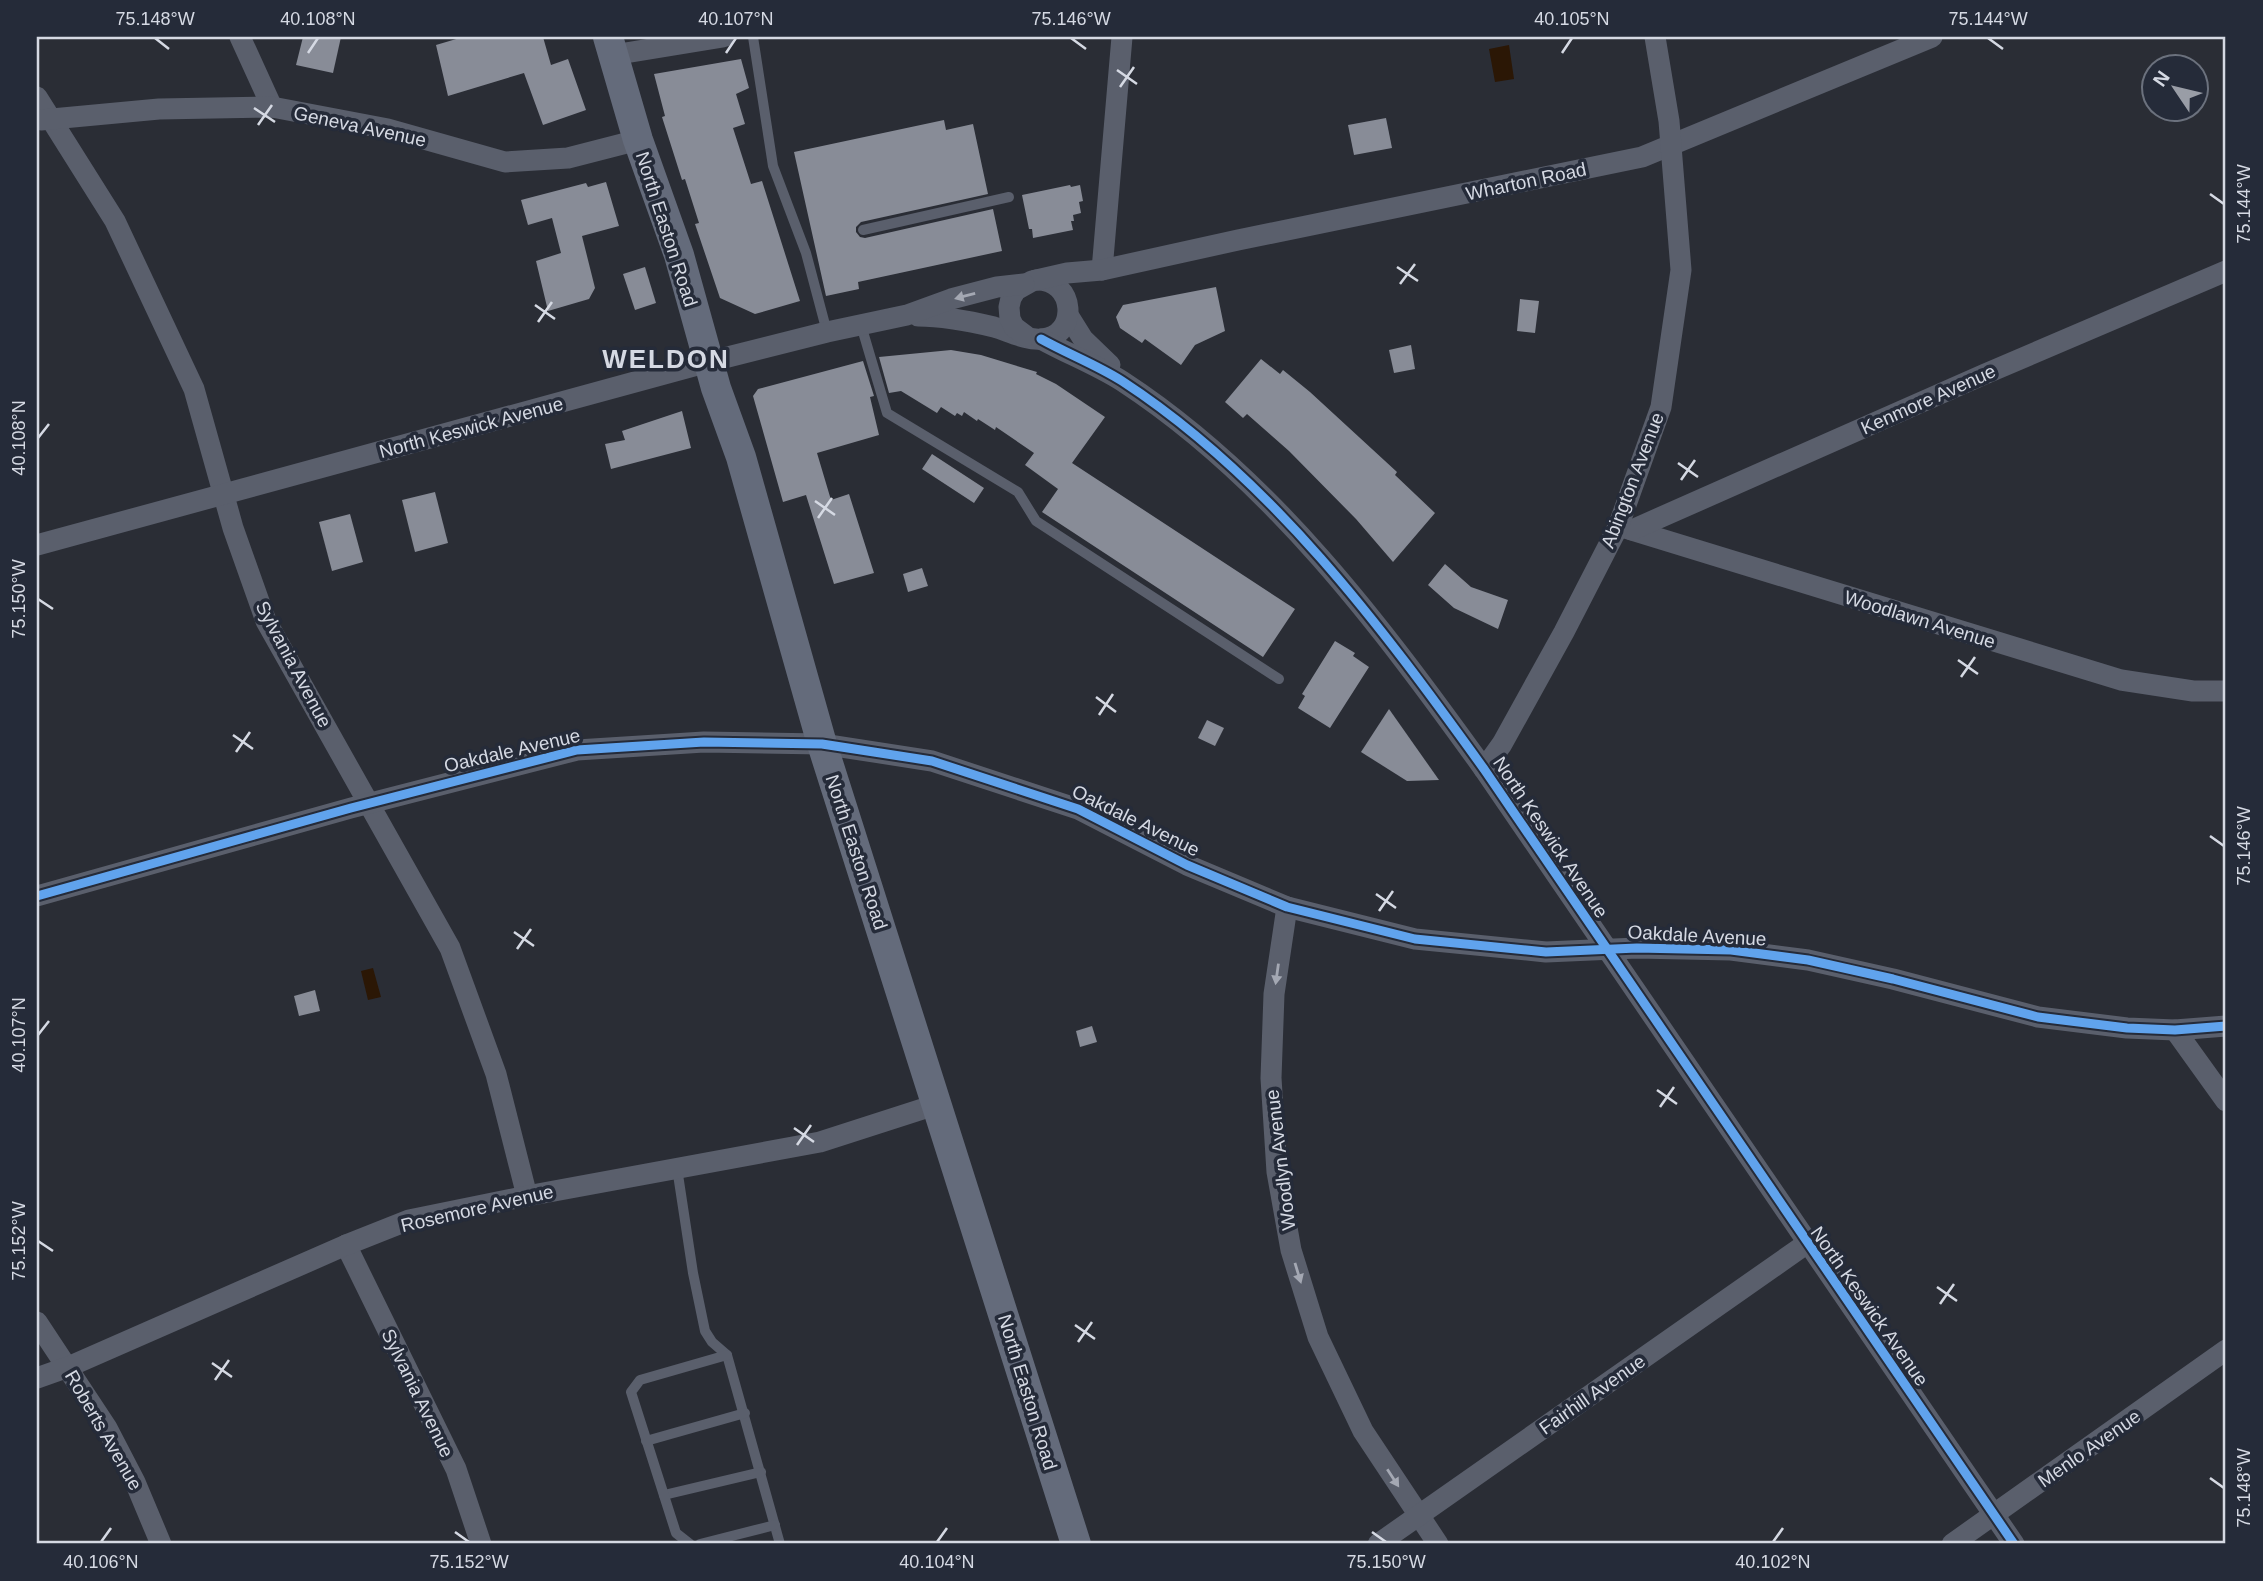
<svg xmlns="http://www.w3.org/2000/svg" width="2263" height="1581" viewBox="0 0 2263 1581" font-family="Helvetica,sans-serif">
<rect width="100%" height="100%" fill="#2a2d35"/>
<g fill="#2b1705">
<polygon points="1509,45 1514,79 1495,82 1489,49"/>
<polygon points="373,968 381,997 368,1000 361,971"/>
</g>
<g fill="#888c97">
<polygon points="303,37 341,37 333,73 296,65"/>
<polygon points="463,37 543,37 551,65 568,59 586,110 543,125 524,73 448,96 436,45"/>
<polygon points="741,59 749,88 736,94 745,124 733,128 751,184 762,181 800,301 755,314 720,298 695,224 699,223 685,179 682,180 662,117 665,116 654,74"/>
<polygon points="1386,118 1392,148 1354,155 1348,125"/>
<polygon points="944,120 946,130 973,124 988,194 861,222 856,227 856,232 860,237 865,238 993,209 1002,251 858,282 859,289 826,296 794,152"/>
<polygon points="606,182 619,226 582,236 595,288 589,299 548,311 536,261 561,253 552,218 528,225 521,200 586,183 588,187"/>
<polygon points="1070,185 1071,187 1080,185 1083,201 1079,202 1081,213 1073,215 1074,221 1071,221 1073,230 1033,238 1032,229 1029,229 1022,195"/>
<polygon points="645,267 656,303 635,310 623,274"/>
<polygon points="1216,287 1225,331 1195,345 1181,365 1145,339 1142,343 1120,328 1116,317 1123,305"/>
<polygon points="1520,299 1539,301 1535,333 1517,331"/>
<polygon points="1411,345 1415,369 1394,373 1389,350"/>
<polygon points="951,350 981,355 1037,372 1036,374 1056,384 1105,417 1072,463 1295,609 1263,657 1042,512 1058,489 1025,465 1034,453 996,427 995,430 978,419 977,421 964,412 962,416 957,413 955,416 941,407 937,413 901,391 889,393 879,357"/>
<polygon points="1261,359 1280,374 1283,370 1310,392 1397,472 1395,475 1435,513 1393,562 1356,519 1289,451 1247,414 1243,418 1225,402"/>
<polygon points="863,361 874,396 870,397 879,435 817,453 831,500 849,494 874,573 834,584 806,495 783,502 753,396 758,389"/>
<polygon points="682,411 691,448 611,469 605,444 625,440 622,431"/>
<polygon points="932,454 984,488 974,503 922,469"/>
<polygon points="435,492 448,543 415,552 402,500"/>
<polygon points="350,514 363,562 332,571 319,522"/>
<polygon points="1445,564 1471,587 1508,600 1498,629 1454,608 1428,585"/>
<polygon points="922,568 928,586 908,592 903,574"/>
<polygon points="1335,641 1355,653 1353,656 1369,667 1330,728 1298,708 1305,696 1302,694"/>
<polygon points="1389,709 1439,780 1407,781 1361,752"/>
<polygon points="1207,720 1224,728 1215,746 1198,738"/>
<polygon points="315,990 320,1011 299,1016 294,996"/>
<polygon points="1092,1026 1097,1042 1080,1047 1076,1031"/>
</g>
<g fill="none" stroke-linecap="round" stroke-linejoin="round">
<g stroke="#5a5f6c" stroke-width="10">
<polyline points="753,37 773,166 806,253 827,332"/>
<polyline points="863,230 1009,197"/>
<polyline points="861,325 887,413 1018,492 1036,521 1279,679"/>
<polyline points="677,1168 693,1273 705,1331 712,1342 727,1355 780,1544"/>
<polyline points="646,1441 745,1413"/>
<polyline points="664,1495 761,1472"/>
<polyline points="690,1544 676,1533 631,1392 640,1380 727,1355"/>
<polyline points="700,1544 775,1525"/>
</g>
<g stroke="#5a5f6c" stroke-width="21">
<polyline points="240,37 272,107"/>
<polyline points="613,55 723,37"/>
<polyline points="37,97 115,221 194,389 233,528 266,621 450,948 496,1074 527,1196"/>
<polyline points="41,120 159,109 272,107 388,129 505,162 568,158 638,140"/>
<polyline points="1102,270 1122,37"/>
<polyline points="1068,315 1083,339 1110,365"/>
<path d="M918,316C944,316 969,321 994,327C1008,331 1027,341 1042,339C1079,336 1076,279 1036,280"/>
<polyline points="1026,336 1014,327 1010,319 1009,307 1011,298 1016,290 1032,281 1067,273 1102,270 1238,240 1642,157 1932,37"/>
<path d="M1041,339C1068,354 1097,365 1122,381C1272,479 1381,626 1484,769L2014,1544"/>
<polyline points="1625,528 2121,680 2193,691 2226,691"/>
<polyline points="1632,530 1985,374 2226,271"/>
<polyline points="37,545 708,362 827,332 907,315 951,299 997,287 1024,284"/>
<polyline points="1484,769 1502,744 1564,632 1618,527 1661,407 1681,270 1669,121 1655,37"/>
<polyline points="37,896 351,808 577,750 704,742 822,744 932,761 1078,809 1187,865 1287,907 1415,939 1546,952 1637,948 1731,950 1808,960 1893,979 2038,1017 2127,1028 2175,1030 2226,1026"/>
<polyline points="1287,907 1274,994 1271,1078 1277,1172 1291,1250 1318,1337 1363,1431 1438,1544"/>
<polyline points="2175,1030 2226,1101"/>
<polyline points="346,1245 456,1469 481,1544"/>
<polyline points="37,1322 107,1428 135,1482 161,1544"/>
<polyline points="37,1378 68,1367 346,1245 409,1220 527,1196 820,1142 938,1104"/>
<polyline points="1378,1544 1806,1244"/>
<polyline points="1952,1544 2226,1350"/>
</g>
<polyline stroke="#646b7b" stroke-width="30" points="608,37 638,140 679,255 716,388 741,457 822,744 1076,1544"/>
<g stroke="#252b39" stroke-width="13">
<g id="cycleway">
<path d="M1041,339C1068,354 1097,365 1122,381C1272,479 1381,626 1484,769L2014,1544"/>
<polyline points="37,896 351,808 577,750 704,742 822,744 932,761 1078,809 1187,865 1287,907 1415,939 1546,952 1637,948 1731,950 1808,960 1893,979 2038,1017 2127,1028 2175,1030 2226,1026"/>
</g>
</g>
<use href="#cycleway" stroke="#60a3ed" stroke-width="9"/>
</g>
<defs><path id="oneway-solid" d="M-6-.8H1V-3.2L6.5 0L1 3.2V.8H-6Z" transform="scale(1.75)"/></defs>
<g fill="#a4a8b3">
<use href="#oneway-solid" transform="translate(965 296) rotate(165)"/>
<use href="#oneway-solid" transform="translate(1277 974) rotate(98)"/>
<use href="#oneway-solid" transform="translate(1298 1273) rotate(73)"/>
<use href="#oneway-solid" transform="translate(1393 1478) rotate(57)"/>
</g>
<path fill="none" stroke="#d5d9e3" stroke-width="2.5" d="M155,38L169,49M1071,38L1086,49M1988,38L2003,49M308,53L318,38M726,53L736,38M1562,53L1572,38M1117,70L1137,84M1120,87L1134,67M254,108L275,122M258,125L272,105M2210,194L2224,204M1397,267L1418,281M1400,284L1415,264M535,305L555,319M538,322L552,302M38,438L49,424M1678,463L1698,477M1681,480L1695,460M815,501L835,515M818,518L832,498M38,599L53,609M1958,660L1978,674M1961,677L1975,657M1096,697L1116,712M1099,715L1113,694M233,735L253,749M236,752L250,732M2210,836L2224,846M1376,894L1396,908M1379,911L1393,891M514,932L534,946M517,949L531,929M38,1035L49,1021M1657,1090L1677,1104M1660,1107L1674,1087M794,1128L814,1142M797,1145L811,1125M38,1241L53,1251M1937,1287L1957,1301M1940,1304L1954,1284M1075,1325L1095,1339M1078,1342L1092,1322M212,1363L232,1377M215,1380L229,1360M2210,1478L2224,1488M455,1532L469,1542M1372,1532L1386,1542M101,1542L111,1528M937,1542L947,1528M1773,1542L1783,1528"/>
<g text-anchor="middle" stroke-width="7" stroke-linejoin="round" paint-order="stroke">
<g font-size="19" fill="#d5d9e3" stroke="#252b39">
<text transform="translate(360 126) rotate(12)" y="7">Geneva Avenue</text>
<text transform="translate(1526 181) rotate(-12)" y="7">Wharton Road</text>
<text transform="translate(667 229) rotate(72)" y="7">North Easton Road</text>
<text transform="translate(1928 399) rotate(-24)" y="7">Kenmore Avenue</text>
<text transform="translate(471 427) rotate(-15)" y="7">North Keswick Avenue</text>
<text transform="translate(1632 480) rotate(-69)" y="7">Abington Avenue</text>
<text transform="translate(1920 619) rotate(17)" y="7">Woodlawn Avenue</text>
<text transform="translate(294 664) rotate(62)" y="7">Sylvania Avenue</text>
<text transform="translate(512 750) rotate(-13)" y="7">Oakdale Avenue</text>
<text transform="translate(1136 820) rotate(26)" y="7">Oakdale Avenue</text>
<text transform="translate(1551 837) rotate(56)" y="7">North Keswick Avenue</text>
<text transform="translate(857 852) rotate(72)" y="7">North Easton Road</text>
<text transform="translate(1697 935) rotate(3)" y="7">Oakdale Avenue</text>
<text transform="translate(1280 1160) rotate(-97)" y="7">Woodlyn Avenue</text>
<text transform="translate(477 1208) rotate(-13)" y="7">Rosemore Avenue</text>
<text transform="translate(1870 1306) rotate(55)" y="7">North Keswick Avenue</text>
<text transform="translate(1028 1392) rotate(73)" y="7">North Easton Road</text>
<text transform="translate(418 1393) rotate(64)" y="7">Sylvania Avenue</text>
<text transform="translate(1592 1394) rotate(-35)" y="7">Fairhill Avenue</text>
<text transform="translate(104 1430) rotate(60)" y="7">Roberts Avenue</text>
<text transform="translate(2089 1448) rotate(-35)" y="7">Menlo Avenue</text>
</g>
<g font-size="26" font-weight="bold" letter-spacing="2" fill="#d5d9e3" stroke="#252b39">
<text x="666" y="368">WELDON</text>
</g>
</g>
<rect width="2263" height="1581" fill="none" stroke="#252b39" stroke-width="77"/>
<g transform="translate(2175 88) rotate(305)"><circle r="33" fill="#252b39" stroke="#6b717d" stroke-width="2"/>
<path d="M0-5L12 26L0 18L-12 26Z" fill="#999da6"/>
<text y="-10" font-size="19" font-weight="bold" text-anchor="middle" fill="#d5d9e3">N</text>
</g>
<rect x="38" y="38" width="2186" height="1504" fill="none" stroke="#d5d9e3" stroke-width="2.5"/>
<g font-size="18" text-anchor="middle" fill="#d5d9e3">
<text x="155" y="25">75.148°W</text>
<text x="318" y="25">40.108°N</text>
<text x="736" y="25">40.107°N</text>
<text x="1071" y="25">75.146°W</text>
<text x="1572" y="25">40.105°N</text>
<text x="1988" y="25">75.144°W</text>
<text transform="translate(2244 204) rotate(-90)" y="6">75.144°W</text>
<text transform="translate(19 438) rotate(-90)" y="6">40.108°N</text>
<text transform="translate(19 599) rotate(-90)" y="6">75.150°W</text>
<text transform="translate(2244 846) rotate(-90)" y="6">75.146°W</text>
<text transform="translate(19 1035) rotate(-90)" y="6">40.107°N</text>
<text transform="translate(19 1241) rotate(-90)" y="6">75.152°W</text>
<text transform="translate(2244 1488) rotate(-90)" y="6">75.148°W</text>
<text x="101" y="1568">40.106°N</text>
<text x="469" y="1568">75.152°W</text>
<text x="937" y="1568">40.104°N</text>
<text x="1386" y="1568">75.150°W</text>
<text x="1773" y="1568">40.102°N</text>
</g>
</svg>
